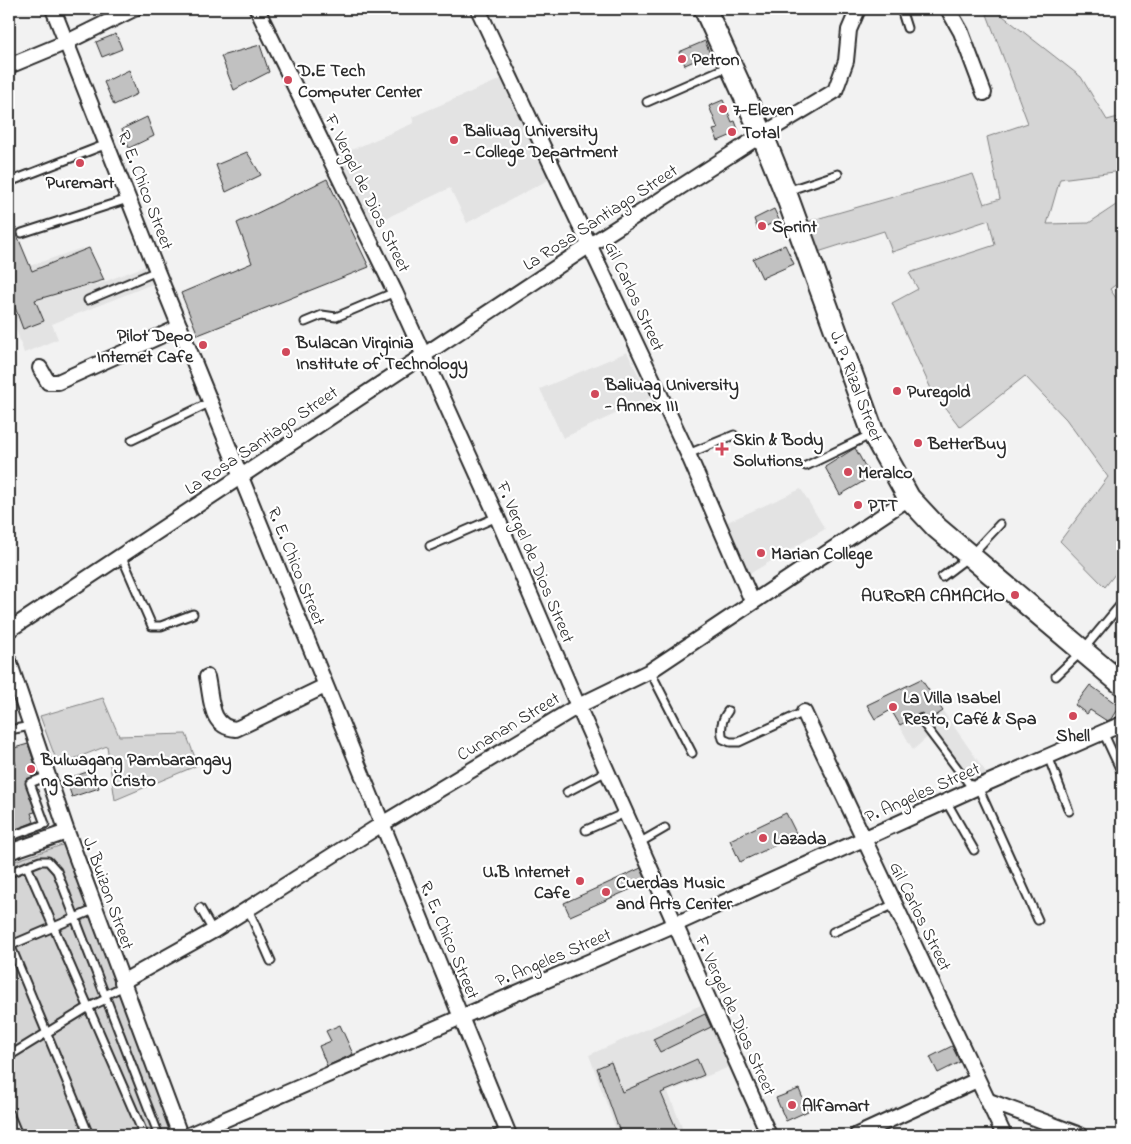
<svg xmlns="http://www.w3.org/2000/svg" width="1131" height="1144" viewBox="0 0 1131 1144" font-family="'Indie Flower',sans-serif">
<rect width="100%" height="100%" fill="#f2f2f2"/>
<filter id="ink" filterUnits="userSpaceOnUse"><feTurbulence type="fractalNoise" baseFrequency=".02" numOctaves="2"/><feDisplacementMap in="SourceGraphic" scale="10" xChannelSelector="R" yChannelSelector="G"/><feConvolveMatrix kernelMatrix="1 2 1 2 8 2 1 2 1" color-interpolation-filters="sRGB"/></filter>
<g filter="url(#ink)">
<g fill="#e3e3e3">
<polygon points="506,77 550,179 467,223 450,188 367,227 335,157 414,123 412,117"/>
<polygon points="82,248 96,285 148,265 155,283 52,324 58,339 24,353 9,308 9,273"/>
<polygon points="627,352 650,398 563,438 540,389"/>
<polygon points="801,489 825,529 746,576 723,524"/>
<polygon points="921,679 943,711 988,775 962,787 931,734 913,750 891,710 875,719 867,705"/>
<polygon points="710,1001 739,1063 668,1092 685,1135 618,1135 589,1055"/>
</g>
<g fill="#d5d5d5" stroke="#808080">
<polygon points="985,9 994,9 1081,77 1107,120 1122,116 1122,171 1060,179 1047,224 1089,223 1122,201 1122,280 1110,289 1122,307 1122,565 1105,587 1060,541 1108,477 1066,419 1025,376 960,427 932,391 892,303 918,289 909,273 995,245 989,220 892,252 884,231 818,252 806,222 973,174 984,204 1000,199 987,137 1028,123"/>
<polygon points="103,698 119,736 186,734 198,765 115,800 107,746 58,765 40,716"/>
<polygon points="68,843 175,1135 9,1135 9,863"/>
</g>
<g fill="#c1c1c1" stroke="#2b2b2b">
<polygon points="116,34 122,49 102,57 96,42"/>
<polygon points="705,41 710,54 685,65 679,52"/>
<polygon points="260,45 269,72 234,90 221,56"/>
<polygon points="129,70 137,94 114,105 104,82"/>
<polygon points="723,100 732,122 735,121 739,132 718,141 713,130 718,129 709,106"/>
<polygon points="147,117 154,136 129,148 122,129"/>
<polygon points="247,152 261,175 226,192 216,165"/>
<polygon points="327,179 369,267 198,335 181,293 252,263 237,223"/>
<polygon points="774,209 779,220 758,230 754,219"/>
<polygon points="16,227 17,235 32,271 89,248 104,280 35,300 44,321 23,329 9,291 9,230"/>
<polygon points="785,245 794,264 762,278 753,259"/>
<polygon points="855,448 871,477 840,495 825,467"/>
<polygon points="921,679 943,711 928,721 922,713 919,714 900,725 891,710 875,719 867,705"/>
<polygon points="1090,685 1119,706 1111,719 1107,721 1090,710 1087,714 1075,705"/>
<polygon points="28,744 38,774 25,780 35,812 31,813 34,822 9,832 9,768 16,765 11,749"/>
<polygon points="93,770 99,788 72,797 66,779"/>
<polygon points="786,813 797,835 740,862 730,840"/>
<polygon points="641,868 647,882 570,916 564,903"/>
<polygon points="705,1014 711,1027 660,1052 653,1039"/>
<polygon points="340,1025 353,1054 327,1066 319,1046 331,1041 326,1031"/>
<polygon points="952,1046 960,1062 938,1073 930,1057"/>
<polygon points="697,1059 704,1075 661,1093 679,1135 621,1135 597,1068 611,1062 622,1092"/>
<polygon points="799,1089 808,1111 786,1121 776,1098"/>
</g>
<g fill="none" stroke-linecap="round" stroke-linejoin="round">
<g stroke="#2b2b2b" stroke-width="11">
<g id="service">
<polyline points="901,9 907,28"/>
<polyline points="647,102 727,67"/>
<polyline points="9,182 107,144"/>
<polyline points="787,191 838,174"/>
<polyline points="22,233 128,199"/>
<polyline points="88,300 157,271"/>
<polyline points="305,322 322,315 336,317 395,292"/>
<polyline points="132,440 211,402"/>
<polyline points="688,454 734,435"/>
<polyline points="806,466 870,435"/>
<polyline points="430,546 497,517"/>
<polyline points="122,557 152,626 161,626 193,614"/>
<polyline points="942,577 971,555 1000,524"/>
<polyline points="650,671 692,753"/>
<polyline points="1056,676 1082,651 1122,603"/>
<path d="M728,711C722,719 720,729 723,739L730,742H739L804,712"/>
<polyline points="920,719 973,789"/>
<polyline points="9,730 31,726"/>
<polyline points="1103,732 1122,773"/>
<polyline points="1048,756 1069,811"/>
<polyline points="978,787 1038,920"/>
<polyline points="567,792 607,771"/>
<polyline points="946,801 974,850"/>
<polyline points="586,830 625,813"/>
<polyline points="14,835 45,824 30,783 48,776"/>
<polyline points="639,843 665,828"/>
<polyline points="27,866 144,1135"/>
<polyline points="9,873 40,861 48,861 57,871 158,1133 153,1135"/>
<polyline points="200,908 213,931"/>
<polyline points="248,909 271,961"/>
<polyline points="833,932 895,904"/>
<polyline points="9,942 89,1135"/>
<polyline points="9,946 96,909"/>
<polyline points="105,995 124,986"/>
<polyline points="9,1056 87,1008 106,999"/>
<polyline points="9,1113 18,1135"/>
<polyline points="495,1135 506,1130"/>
</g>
</g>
<g stroke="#2b2b2b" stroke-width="18">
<g id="minor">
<polyline points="53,9 157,271 509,1135"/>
<polyline points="257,9 395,292 497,517 578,706 769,1135"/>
<polyline points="478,9 688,454 752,601"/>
<polyline points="948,9 961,32 984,93"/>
<polyline points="9,66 67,42 134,9"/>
<polyline points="40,368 48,382 58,382 180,327"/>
<polyline points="9,630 590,245 755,139 835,91 846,61 849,30 858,9"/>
<polyline points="9,661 67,832 180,1135"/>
<path d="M207,677C212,699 209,727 236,729L325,686"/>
<polyline points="804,712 1004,1135"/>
<polyline points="9,852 67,832"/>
<polyline points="122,982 213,931 382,824 578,706 650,671 909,498"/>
<polyline points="989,1101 1080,1135"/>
<polyline points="189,1135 676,924 978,787 1122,724"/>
<polyline points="857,1135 977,1080"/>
</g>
</g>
<g stroke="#2b2b2b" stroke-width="25">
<polyline id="primary" points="705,9 762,134 785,191 873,433 909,498 937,528 1122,684"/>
</g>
<use href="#service" stroke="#fff" stroke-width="7"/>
<use href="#minor" stroke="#fff" stroke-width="14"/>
<use href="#primary" stroke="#fff" stroke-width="21"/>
</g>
</g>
<g fill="#d1495b" stroke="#fff" stroke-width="2">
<circle cx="682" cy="59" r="5"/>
<circle cx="288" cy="80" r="5"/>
<circle cx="723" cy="109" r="5"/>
<circle cx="732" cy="132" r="5"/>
<circle cx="454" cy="140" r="5"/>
<circle cx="80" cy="163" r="5"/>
<circle cx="762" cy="226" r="5"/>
<circle cx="203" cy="345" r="5"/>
<circle cx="286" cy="352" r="5"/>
<circle cx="897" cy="391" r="5"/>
<circle cx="595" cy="394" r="5"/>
<circle cx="918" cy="443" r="5"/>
<path d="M719.5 441.5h5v5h5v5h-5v5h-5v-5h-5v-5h5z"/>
<circle cx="848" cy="472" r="5"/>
<circle cx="858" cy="505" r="5"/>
<circle cx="761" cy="553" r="5"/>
<circle cx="1015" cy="595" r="5"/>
<circle cx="893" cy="707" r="5"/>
<circle cx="1073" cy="716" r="5"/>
<circle cx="31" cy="769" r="5"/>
<circle cx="763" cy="838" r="5"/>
<circle cx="580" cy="881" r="5"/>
<circle cx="606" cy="892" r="5"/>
<circle cx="792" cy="1105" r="5"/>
</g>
<g text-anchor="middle" stroke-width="4.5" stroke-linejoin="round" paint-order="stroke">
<g font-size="18" font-weight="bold" fill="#2b2b2b" stroke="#fff" text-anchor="start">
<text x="692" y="65">Petron</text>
<text x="298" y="76">D.E Tech<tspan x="298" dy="21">Computer Center</tspan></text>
<text x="733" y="115">7-Eleven</text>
<text x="464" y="136">Baliuag University<tspan x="464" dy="21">- College Department</tspan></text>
<text x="742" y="138">Total</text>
<text x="80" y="188" text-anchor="middle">Puremart</text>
<text x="772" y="232">Sprint</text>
<text x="193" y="341" text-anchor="end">Pilot Depo<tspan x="193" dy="21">Internet Cafe</tspan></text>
<text x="296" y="348">Bulacan Virginia<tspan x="296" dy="21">Institute of Technology</tspan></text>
<text x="605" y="390">Baliuag University<tspan x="605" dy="21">- Annex III</tspan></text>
<text x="907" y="397">Puregold</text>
<text x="733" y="445">Skin &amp; Body<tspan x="733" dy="21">Solutions</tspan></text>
<text x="928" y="449">BetterBuy</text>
<text x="858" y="478">Meralco</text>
<text x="868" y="511">PTT</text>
<text x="771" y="559">Marian College</text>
<text x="1005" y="601" text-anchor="end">AURORA CAMACHO</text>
<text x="903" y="703">La Villa Isabel<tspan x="903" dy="21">Resto, Café &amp; Spa</tspan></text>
<text x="1073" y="741" text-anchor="middle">Shell</text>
<text x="41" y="765">Bulwagang Pambarangay<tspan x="41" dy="21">ng Santo Cristo</tspan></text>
<text x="773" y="844">Lazada</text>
<text x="570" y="877" text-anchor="end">U.B Internet<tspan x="570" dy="21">Cafe</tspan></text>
<text x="616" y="888">Cuerdas Music<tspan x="616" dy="21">and Arts Center</tspan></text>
<text x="802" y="1111">Alfamart</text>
</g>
<g font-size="18" fill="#2b2b2b" stroke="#fff">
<text transform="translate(146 190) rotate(69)" y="6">R. E. Chico Street</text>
<text transform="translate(368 193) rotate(64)" y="6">F. Vergel de Dios Street</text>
<text transform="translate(600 217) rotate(-33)" y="6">La Rosa Santiago Street</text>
<text transform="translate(635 296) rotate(65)" y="6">Gil Carlos Street</text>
<text transform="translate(857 386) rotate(69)" y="6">J. P. Rizal Street</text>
<text transform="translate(261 440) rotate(-34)" y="6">La Rosa Santiago Street</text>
<text transform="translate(536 562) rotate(67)" y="6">F. Vergel de Dios Street</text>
<text transform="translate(297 566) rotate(68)" y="6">R. E. Chico Street</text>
<text transform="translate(508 726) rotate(-31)" y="6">Cunanan Street</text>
<text transform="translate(922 792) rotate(-24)" y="6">P. Angeles Street</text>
<text transform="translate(109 893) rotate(70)" y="6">J. Buizon Street</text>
<text transform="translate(921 916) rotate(64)" y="6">Gil Carlos Street</text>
<text transform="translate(450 940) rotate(67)" y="6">R. E. Chico Street</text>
<text transform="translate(553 957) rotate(-23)" y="6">P. Angeles Street</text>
<text transform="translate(736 1015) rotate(66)" y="6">F. Vergel de Dios Street</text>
</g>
</g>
<rect width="1131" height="1144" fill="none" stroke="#fff" stroke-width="30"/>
<rect x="15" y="15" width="1101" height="1114" fill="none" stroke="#2b2b2b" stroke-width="2" filter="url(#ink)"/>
</svg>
